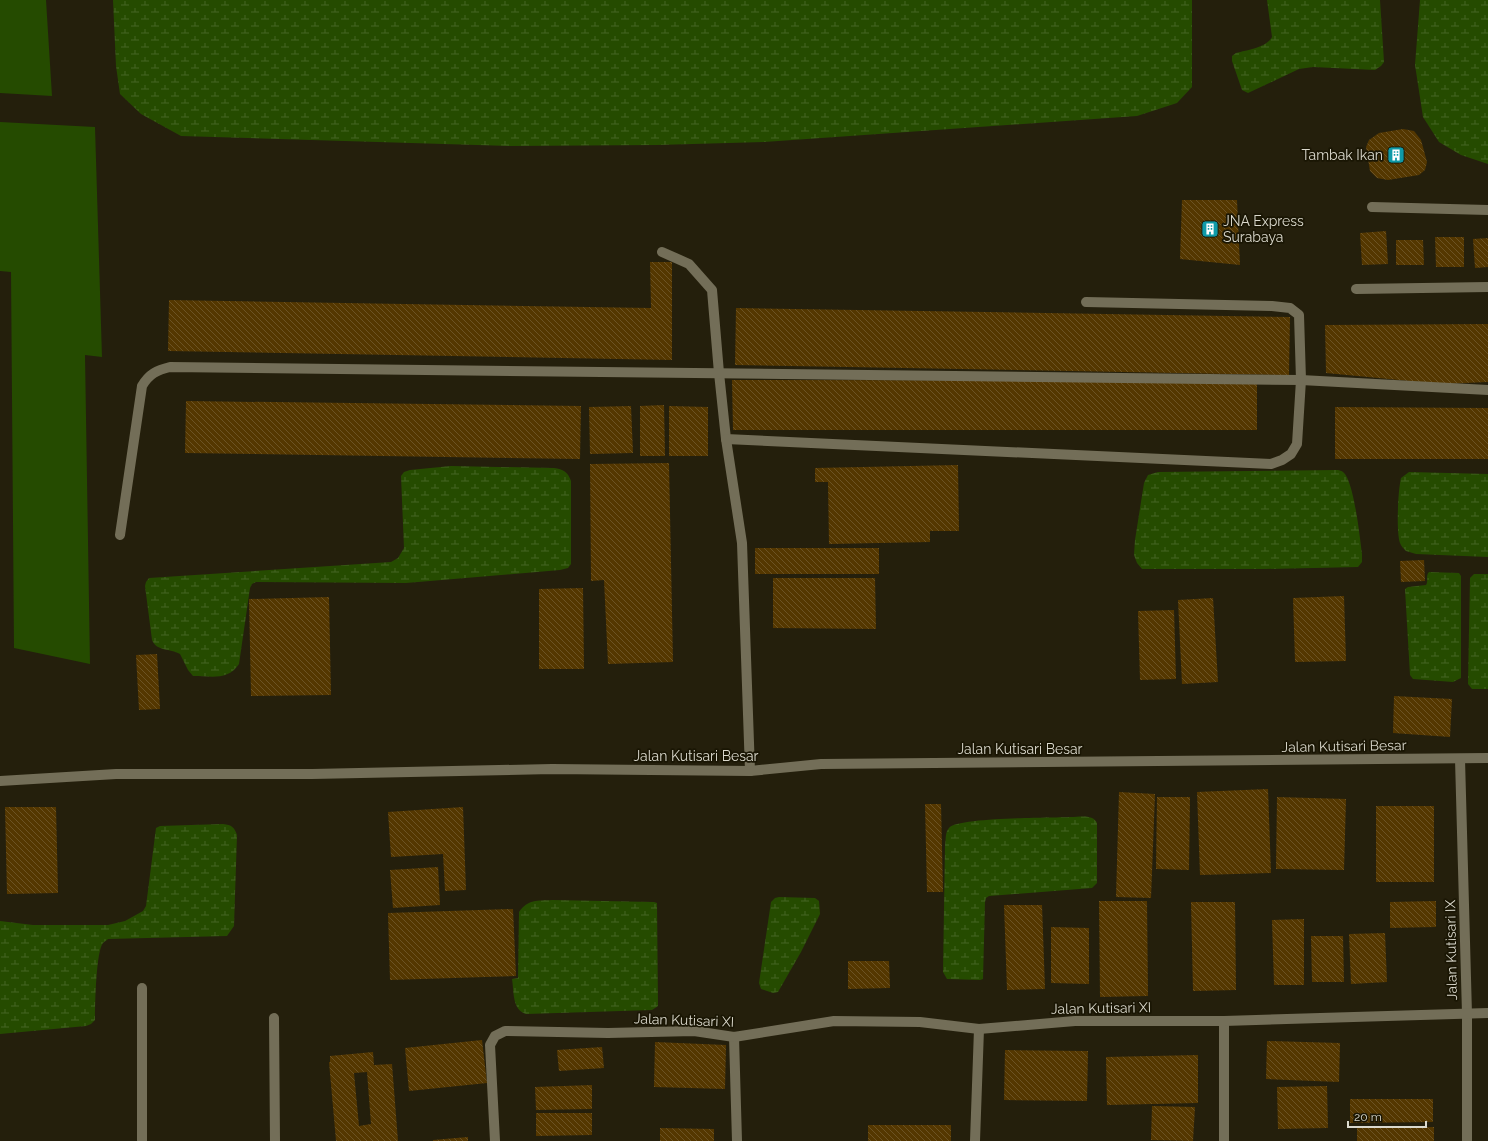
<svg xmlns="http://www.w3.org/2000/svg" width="1488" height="1141" viewBox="0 0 1488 1141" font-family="Raleway,sans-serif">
<defs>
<pattern id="wetland-marsh" width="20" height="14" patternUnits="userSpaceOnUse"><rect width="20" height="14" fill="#254b00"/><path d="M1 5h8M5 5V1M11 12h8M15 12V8" fill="none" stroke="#446424"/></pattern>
<pattern id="building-back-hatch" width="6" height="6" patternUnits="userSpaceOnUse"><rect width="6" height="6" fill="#543700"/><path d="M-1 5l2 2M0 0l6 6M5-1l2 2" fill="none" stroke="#6c5324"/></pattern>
</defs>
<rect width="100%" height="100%" fill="#241f0c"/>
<g fill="url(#wetland-marsh)">
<polygon points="113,0 1192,0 1192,87 1177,103 1137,116 764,142 657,145 510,146 181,136 141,114 120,94 116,66"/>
<path d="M1267,0H1380L1384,62L1381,66L1375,70L1313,67L1299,69L1248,93L1242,90L1232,61V56L1236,53C1247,50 1266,48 1272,37Z"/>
<polygon points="1420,0 1488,0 1488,164 1461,155 1439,142 1423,117 1415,65"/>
<path d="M451,466L554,468C563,469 568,472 571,481V564L568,568L560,570L406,583L256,582L252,584L250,588L239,664C228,681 211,676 193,676L188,670L180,654C170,648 157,652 152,640L145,586L146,582L149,578L391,562L398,558L404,548L401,476L404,472L410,470Z"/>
<path d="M1338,470C1339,470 1342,471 1343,472C1354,480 1360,539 1362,554V562L1358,567L1265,569H1142L1137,563L1134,555L1135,540L1144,483L1148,475L1158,472Z"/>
<path d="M1409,472L1488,474V557L1416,554L1406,551C1404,549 1401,546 1400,543C1396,532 1398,490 1401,478Z"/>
<path d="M1429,572L1459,573L1461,576V678L1453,682L1413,679L1410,675L1405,589L1408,587L1426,585C1429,581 1425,576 1429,572Z"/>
<polygon points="1474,574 1488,574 1488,689 1472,689 1468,684 1470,578"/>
<path d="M1071,817C1080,817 1093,814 1097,823V883L1092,888L989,896L986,898L985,902L983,979L980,980L947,979L943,972L945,846C946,840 945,832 949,828C957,817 1053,818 1071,817Z"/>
<path d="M223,824C232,825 234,827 237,835L234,926L227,936L108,939C107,940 104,942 103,943C96,951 95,1007 95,1020L91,1024L86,1026L0,1034V921L33,925H108L125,921L143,911L146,906L156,828L160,826Z"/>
<polygon points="779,897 815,898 819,901 820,914 801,952 778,992 773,993 761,989 759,983 771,902 775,898"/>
<path d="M552,900L654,902L657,903L658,1006L652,1010L526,1014C512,1010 514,991 512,979L518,978L519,912C528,899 537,901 552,900Z"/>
</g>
<g fill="#254b00">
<polygon points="0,0 46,0 52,96 0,93"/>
<polygon points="0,122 95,127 102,357 85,355 90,664 14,648 11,272 0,271"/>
</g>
<g fill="url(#building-back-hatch)" fill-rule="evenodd">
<polygon points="1403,129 1414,131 1421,140 1427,162 1425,170 1419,175 1388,180 1377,178 1370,171 1366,147 1369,140 1379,133"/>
<polygon points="1182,200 1237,200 1240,265 1180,259"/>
<polygon points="1386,231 1388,264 1362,265 1360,233"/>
<polygon points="1435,237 1464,237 1464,267 1436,267"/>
<polygon points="1488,238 1488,267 1475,268 1473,239"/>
<polygon points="1396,240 1423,240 1424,265 1396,265"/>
<polygon points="650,262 672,262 672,360 168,351 169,300 651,308"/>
<polygon points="736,308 1290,317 1289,375 735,365"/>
<polygon points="1488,324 1488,382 1441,384 1326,373 1325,325"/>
<polygon points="732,380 1257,381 1257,430 733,430"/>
<polygon points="186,401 581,406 580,459 185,453"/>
<polygon points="664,405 665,456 640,456 640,406"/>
<polygon points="631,406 633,453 590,454 589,407"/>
<polygon points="669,406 708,407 708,456 669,456"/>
<polygon points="1335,407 1488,408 1488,459 1335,459"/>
<polygon points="669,463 673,662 608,664 604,580 591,581 590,464"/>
<polygon points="958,465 959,531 930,531 930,542 829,544 828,482 815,482 815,468"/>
<rect x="755" y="548" width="124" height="26"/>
<polygon points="1424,560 1425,581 1401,582 1400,561"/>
<polygon points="773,578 875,578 876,629 773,628"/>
<polygon points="583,588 584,669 539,669 539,589"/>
<polygon points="1344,596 1346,661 1295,662 1293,598"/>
<polygon points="329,597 331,695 251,696 249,599"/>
<polygon points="1213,598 1218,682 1182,684 1178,600"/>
<polygon points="1174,610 1176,679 1140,680 1138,611"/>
<polygon points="157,654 160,709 139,710 136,655"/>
<polygon points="1394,696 1452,699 1450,737 1393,733"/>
<polygon points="1268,789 1271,873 1200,875 1197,792"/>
<polygon points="1119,792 1155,794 1151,898 1116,897"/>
<polygon points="1157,797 1190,797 1189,870 1156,869"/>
<polygon points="1277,797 1346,799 1344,870 1276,869"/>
<polygon points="925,804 941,804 943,892 927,892"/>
<rect x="1376" y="806" width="58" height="76"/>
<polygon points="5,807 56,807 58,893 7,894"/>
<polygon points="463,807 466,890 445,891 443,854 391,857 388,812"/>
<polygon points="438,867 440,905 393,908 390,870"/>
<polygon points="1099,901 1147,901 1148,996 1100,997"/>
<polygon points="1436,901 1436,927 1390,928 1390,902"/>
<polygon points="1191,902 1235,902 1236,990 1193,991"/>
<polygon points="1004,905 1042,905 1045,989 1007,990"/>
<polygon points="513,909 516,976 390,980 388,913"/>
<polygon points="1304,919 1304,985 1274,985 1272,920"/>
<polygon points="1051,927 1089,928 1089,984 1051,983"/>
<polygon points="1385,933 1387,982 1351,984 1349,934"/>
<polygon points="1311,936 1343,936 1344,982 1312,982"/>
<polygon points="848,961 889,961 890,988 848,989"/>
<polygon points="482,1040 487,1083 409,1091 405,1048"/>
<polygon points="1267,1041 1340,1043 1339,1082 1266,1079"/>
<polygon points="655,1042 726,1045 725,1089 654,1087"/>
<polygon points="602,1047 604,1068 559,1071 557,1050"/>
<polygon points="1005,1050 1088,1051 1087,1101 1004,1100"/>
<path d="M373,1052L374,1065L392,1064L398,1141H336L329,1062H330V1056ZM367,1072L371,1124L359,1126L354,1073Z"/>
<polygon points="1198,1055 1198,1103 1107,1105 1106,1057"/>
<polygon points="592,1085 592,1109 536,1110 535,1087"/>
<polygon points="1327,1086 1328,1128 1278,1129 1277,1087"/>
<polygon points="1350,1099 1433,1099 1433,1122 1350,1123"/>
<polygon points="1152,1106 1195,1107 1193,1141 1151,1140"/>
<polygon points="536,1113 592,1113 592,1135 536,1136"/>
<rect x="868" y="1125" width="83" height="16"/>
<polygon points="1434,1127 1434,1141 1357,1141 1357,1128"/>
<polygon points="660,1128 714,1129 714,1141 660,1141"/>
<polygon points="468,1137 468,1141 433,1141 433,1140"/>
</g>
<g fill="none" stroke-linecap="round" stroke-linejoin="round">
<g stroke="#736e58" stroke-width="10">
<polyline points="1372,207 1488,210"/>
<polyline points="662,252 689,264 712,290 719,373 726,439 1271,464 1282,460 1291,454 1297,444 1301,380 1299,315 1290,308 1272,306 1086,302"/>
<polyline points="1356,289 1488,287"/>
<polyline points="726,439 742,543 750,771"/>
<path d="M120,535L142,386C149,374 157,370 170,367L1301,380L1488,390"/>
<polyline points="1460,759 1467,1014 1467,1141"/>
<polyline points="0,781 116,774 312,774 552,769 750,771 821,764 1488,758"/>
<polyline points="274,1018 275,1141"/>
<polyline points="1224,1021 1224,1141"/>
<polyline points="734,1037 737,1141"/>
<polyline points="142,1141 142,988"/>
<polyline points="495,1141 490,1045 495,1036 505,1031 608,1033 694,1031 734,1037 834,1021 920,1022 979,1029 1075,1021 1224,1021 1488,1013"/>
<polyline points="975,1141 979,1029"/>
</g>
</g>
<defs>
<g id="building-square" transform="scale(0.9)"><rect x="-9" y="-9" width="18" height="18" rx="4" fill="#0f9aa8" stroke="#1a1604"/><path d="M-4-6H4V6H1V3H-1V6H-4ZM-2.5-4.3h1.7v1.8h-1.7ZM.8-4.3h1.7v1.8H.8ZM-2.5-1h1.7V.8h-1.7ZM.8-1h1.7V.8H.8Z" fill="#fff"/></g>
</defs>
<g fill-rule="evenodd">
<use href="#building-square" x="1396" y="155"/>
<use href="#building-square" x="1210" y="229"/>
</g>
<g text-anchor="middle" stroke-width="3.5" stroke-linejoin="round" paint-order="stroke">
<g font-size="14" fill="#dbd9cd" stroke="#1a1604" text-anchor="end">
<text x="1383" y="160">Tambak Ikan</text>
<text x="1223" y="226" text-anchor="start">JNA Express<tspan x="1223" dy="16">Surabaya</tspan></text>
</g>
<g font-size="14" fill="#dbd9cd" stroke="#1a1604">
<text transform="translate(1344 746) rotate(-1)" y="5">Jalan Kutisari Besar</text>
<text x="1020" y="754">Jalan Kutisari Besar</text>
<text x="696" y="761">Jalan Kutisari Besar</text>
<text transform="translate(1451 950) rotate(-91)" y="5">Jalan Kutisari IX</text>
<text transform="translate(1101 1008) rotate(-1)" y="5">Jalan Kutisari XI</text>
<text transform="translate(684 1020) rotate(2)" y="5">Jalan Kutisari XI</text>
</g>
</g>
<path d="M1348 1121v6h78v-6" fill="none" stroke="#dbd9cd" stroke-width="2"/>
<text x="1354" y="1121" font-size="12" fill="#dbd9cd" stroke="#1a1604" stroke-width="3" paint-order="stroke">20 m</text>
</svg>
